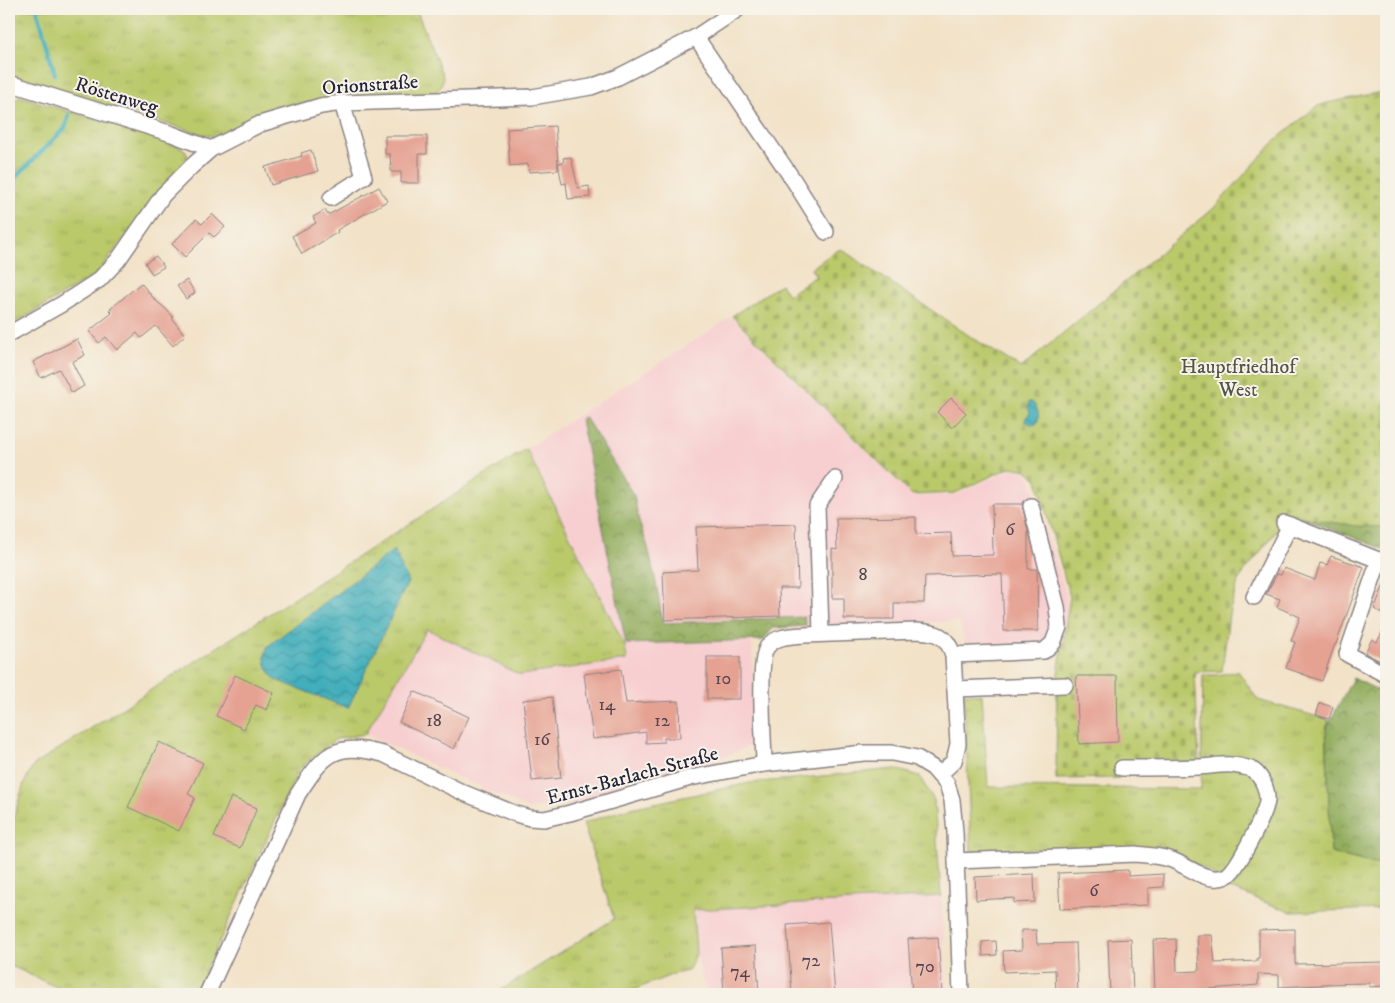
<svg xmlns="http://www.w3.org/2000/svg" width="1395" height="1003" viewBox="0 0 1395 1003" font-family="'IM FELL DW Pica',serif">
<defs>
<pattern id="grass-tufts" width="24" height="20" patternUnits="userSpaceOnUse" patternTransform="scale(1.25)"><rect width="24" height="20" fill="#bac96b"/><path d="M3 7l-1-3M5 7V3M7 7l1-3M15 17l-1-3M17 17v-4M19 17l1-3" fill="none" stroke="#a0ac5e"/></pattern>
<pattern id="forest-crowns" width="20" height="18" patternUnits="userSpaceOnUse" patternTransform="scale(1.25)"><rect width="20" height="18" fill="#93ad5f"/><path d="M2 6a3 3 0 1 1 6 0M12 15a3 3 0 1 1 6 0" fill="none" stroke="#788c50"/></pattern>
<pattern id="cemetery-stones" width="16" height="16" patternUnits="userSpaceOnUse" patternTransform="scale(1.25)"><rect width="16" height="16" fill="#bac96b"/><path d="M2 7V4a2 2 0 0 1 4 0v3zM10 15v-3a2 2 0 0 1 4 0v3z" fill="#a0ac5e"/></pattern>
<pattern id="water-waves" width="16" height="10" patternUnits="userSpaceOnUse" patternTransform="scale(1.25)"><rect width="16" height="10" fill="#3faebb"/><path d="M0 5q4-4 8 0t8 0" fill="none" stroke="#348d99"/></pattern>
</defs>
<rect width="100%" height="100%" fill="#f7f3e8"/>
<filter id="ink" filterUnits="userSpaceOnUse"><feTurbulence type="fractalNoise" baseFrequency=".02" numOctaves="2"/><feDisplacementMap in="SourceGraphic" scale="10" xChannelSelector="R" yChannelSelector="G"/><feConvolveMatrix kernelMatrix="1 2 1 2 8 2 1 2 1" color-interpolation-filters="sRGB"/></filter>
<filter id="wash" filterUnits="userSpaceOnUse"><feTurbulence type="fractalNoise" baseFrequency=".0096" numOctaves="4" result="noise"/><feDisplacementMap in="SourceGraphic" scale="20" xChannelSelector="R" yChannelSelector="G"/><feGaussianBlur stdDeviation="1.12" result="paint"/><feColorMatrix in="noise" values="0 0 0 0 0 0 0 0 0 0 0 0 0 0 0 0 0 1.4 0 .05"/><feComposite in="paint" operator="in"/></filter>
<g filter="url(#wash)">
<rect width="100%" height="100%" fill="#f2e2c8"/>
<g fill="#f7cfd0">
<polygon points="731,317 912,497 956,495 1012,469 1028,472 1066,594 1068,640 1056,653 969,658 959,621 773,629 752,640 755,744 706,764 575,805 528,809 365,734 427,628 520,675 627,660 625,646 526,449"/>
<polygon points="941,896 946,988 945,994 707,994 696,954 693,910"/>
</g>
<g fill="url(#grass-tufts)" stroke="#6e7653">
<path d="M9,9H416L443,76C442,89 438,92 427,95L331,98L294,106L219,137L201,134L9,76Z"/>
<polygon points="19,96 169,142 184,149 188,156 185,165 166,184 97,274 9,327 9,107"/>
<polygon points="526,449 625,646 627,660 520,675 427,629 365,734 336,739 299,769 195,994 71,994 9,965 9,834 24,783 34,765"/>
<polygon points="1238,671 1258,700 1329,720 1326,729 1331,853 1386,867 1386,909 1290,912 1231,889 1207,870 1161,849 1104,847 971,851 964,693 982,694 988,787 1201,789 1203,675 1218,675"/>
<polygon points="895,769 919,776 934,800 941,896 693,910 696,954 688,971 674,974 623,994 495,994 614,919 583,823 626,809 750,783"/>
</g>
<g fill="url(#forest-crowns)" stroke="#5a684d">
<polygon points="585,417 634,496 639,522 648,547 656,583 663,623 804,617 806,626 773,628 763,640 626,644 581,419"/>
<polygon points="1300,517 1356,526 1386,527 1386,550"/>
<polygon points="1353,678 1386,694 1386,867 1331,853 1326,729"/>
</g>
<polygon fill="url(#cemetery-stones)" stroke="#6e7653" points="1386,91 1386,527 1356,526 1289,515 1239,579 1229,614 1222,671 1195,672 1199,763 1119,765 1119,778 1056,779 1057,680 1070,597 1037,480 1027,470 1011,467 955,493 912,495 732,316 781,284 788,295 816,276 811,269 832,253 841,249 971,337 1021,368 1213,209 1277,139 1306,115 1318,106 1327,103"/>
<g fill="url(#water-waves)" stroke="#30687b">
<path d="M1029,402H1032C1038,408 1041,417 1036,424L1033,425L1025,421L1026,417L1030,413L1028,407Z"/>
<path d="M394,550L408,582L348,708L276,680C267,671 261,658 268,646Z"/>
</g>
<g fill="none" stroke-linecap="round" stroke-linejoin="round">
<g stroke="#3faebb" stroke-width="4.5">
<polyline points="37,9 55,74"/>
<polyline points="9,184 65,128 69,115"/>
</g>
</g>
<g id="blocks">
<g fill="#e5a293">
<polygon points="555,126 558,163 564,162 563,158 571,157 578,188 589,186 590,197 568,199 566,183 562,184 558,163 558,170 529,172 528,164 510,166 507,129"/>
<polygon points="385,136 427,136 427,154 419,154 419,183 401,183 401,172 391,172 390,154 385,154"/>
<polygon points="311,150 318,171 271,185 265,167 302,156 301,153"/>
<polygon points="379,187 387,201 337,230 338,232 302,254 292,236 316,223 313,217 325,210 328,215"/>
<polygon points="212,214 225,227 214,237 209,233 185,257 172,244 196,219 202,224"/>
<polygon points="156,256 164,267 152,274 145,263"/>
<polygon points="187,280 195,293 186,299 177,286"/>
<polygon points="141,283 155,300 166,309 173,317 173,320 185,335 173,346 156,326 141,338 137,333 117,350 106,337 99,343 89,331 112,313 109,310"/>
<polygon points="77,339 85,355 72,362 84,386 72,393 59,369 41,378 33,362"/>
<polygon points="951,398 966,413 952,428 937,412"/>
<polygon points="992,504 1022,504 1028,531 1028,569 1037,569 1038,631 1004,631 1002,574 925,576 924,603 894,603 894,619 844,619 844,598 832,598 832,549 837,550 836,518 916,517 916,534 951,533 952,556 993,555"/>
<polygon points="796,524 798,588 779,588 780,616 665,620 663,572 698,570 696,527"/>
<polygon points="1331,556 1364,567 1336,644 1335,644 1322,681 1286,668 1295,642 1291,641 1300,617 1277,607 1280,599 1266,594 1277,574 1281,575 1284,568 1315,580 1320,563 1327,565"/>
<polygon points="1386,580 1386,615 1374,609"/>
<polygon points="1386,625 1386,664 1365,653 1372,639 1377,642"/>
<rect x="707" y="657" width="33" height="42"/>
<polygon points="621,669 626,703 679,701 680,738 664,738 664,742 646,743 646,732 593,739 584,674"/>
<polygon points="235,675 274,693 267,710 256,705 244,729 216,716"/>
<polygon points="1076,676 1117,676 1118,742 1079,744"/>
<polygon points="414,691 469,717 454,749 399,722"/>
<polygon points="552,697 561,778 532,781 523,700"/>
<polygon points="1320,703 1333,707 1329,719 1316,715"/>
<polygon points="159,742 203,763 188,794 195,798 179,831 128,807"/>
<polygon points="231,797 257,808 240,848 214,837"/>
<polygon points="1128,870 1128,876 1163,874 1163,887 1148,888 1148,905 1060,909 1058,873"/>
<polygon points="1034,874 1035,902 1014,903 1014,898 976,900 975,877"/>
<polygon points="829,922 835,994 792,994 787,925"/>
<polygon points="1295,929 1295,964 1386,962 1386,981 1383,981 1383,986 1369,987 1369,983 1322,984 1322,985 1279,987 1279,975 1258,974 1258,985 1209,989 1209,993 1155,994 1153,940 1176,939 1177,972 1199,971 1197,935 1212,935 1215,963 1257,961 1257,958 1259,958 1259,930"/>
<polygon points="1021,930 1036,930 1037,944 1076,943 1078,994 1056,994 1055,970 1004,972 1003,951 1022,950"/>
<polygon points="938,937 942,993 912,994 908,939"/>
<polygon points="1131,939 1133,994 1110,994 1108,940"/>
<polygon points="996,941 997,955 983,956 982,942"/>
<polygon points="756,946 759,994 724,994 721,948"/>
</g>
</g>
</g>
<g filter="url(#ink)">
<use href="#blocks" fill-opacity="0" stroke="#8a8282" stroke-width="1"/>
<g fill="none" stroke-linecap="round" stroke-linejoin="round">
<g stroke="#8a8282" stroke-width="18">
<g id="minor">
<polyline points="696,37 794,181 826,232"/>
<polyline points="9,83 172,134 211,149"/>
<polyline points="331,198 364,177 342,103"/>
<polyline points="9,334 62,304 99,280 118,260 163,195 192,166 211,149 260,124 321,106 342,103 532,97 591,87 618,77 696,37 738,9"/>
<polyline points="1284,523 1386,563"/>
<polyline points="1379,560 1347,654 1386,675"/>
<polyline points="1254,597 1290,525"/>
<polyline points="821,633 817,506 835,479"/>
<polyline points="953,655 1044,651 1053,643 1059,627 1057,607 1031,506"/>
<polyline points="955,689 1065,685"/>
<path d="M764,764C764,744 757,657 768,646C776,636 792,636 804,635L916,631C936,632 947,635 953,655L958,744L954,761L939,775"/>
<path d="M956,861L1135,854C1148,855 1160,856 1172,860C1185,865 1204,880 1218,878C1222,878 1228,876 1231,872C1241,861 1265,815 1267,801C1268,791 1262,777 1254,771C1249,767 1239,766 1232,765C1221,764 1209,767 1198,767C1173,768 1147,768 1122,768"/>
<path d="M207,994L298,794C324,754 334,741 383,754L464,793L516,814L530,818L544,819L570,813L690,778L764,764L864,753H892L917,758L933,768L947,784L952,800L955,832L961,994"/>
</g>
</g>
<use href="#minor" stroke="#fff" stroke-width="15"/>
</g>
</g>
<g text-anchor="middle" stroke-width="4" stroke-linejoin="round" paint-order="stroke">
<g font-size="18" fill="#534251">
<text x="1010" y="535">6</text>
<text x="863" y="580">8</text>
<text x="723" y="684">10</text>
<text x="607" y="710">14</text>
<text x="434" y="726">18</text>
<text x="662" y="726">12</text>
<text x="542" y="745">16</text>
<text x="1094" y="896">6</text>
<text x="811" y="966">72</text>
<text x="925" y="972">70</text>
<text x="740" y="977">74</text>
</g>
<g font-size="20" fill="#22223b" stroke="#f7f3e8">
<text transform="translate(370 84) rotate(-4)" y="7">Orionstraße</text>
<text transform="translate(117 95) rotate(17)" y="7">Röstenweg</text>
<text transform="translate(632 775) rotate(-15)" y="7">Ernst-Barlach-Straße</text>
</g>
<g font-size="20" fill="#505449" stroke="#f7f3e8">
<text x="1238" y="373">Hauptfriedhof<tspan x="1238" dy="23">West</tspan></text>
</g>
</g>
<rect width="1395" height="1003" fill="none" stroke="#f7f3e8" stroke-width="30"/>
</svg>
